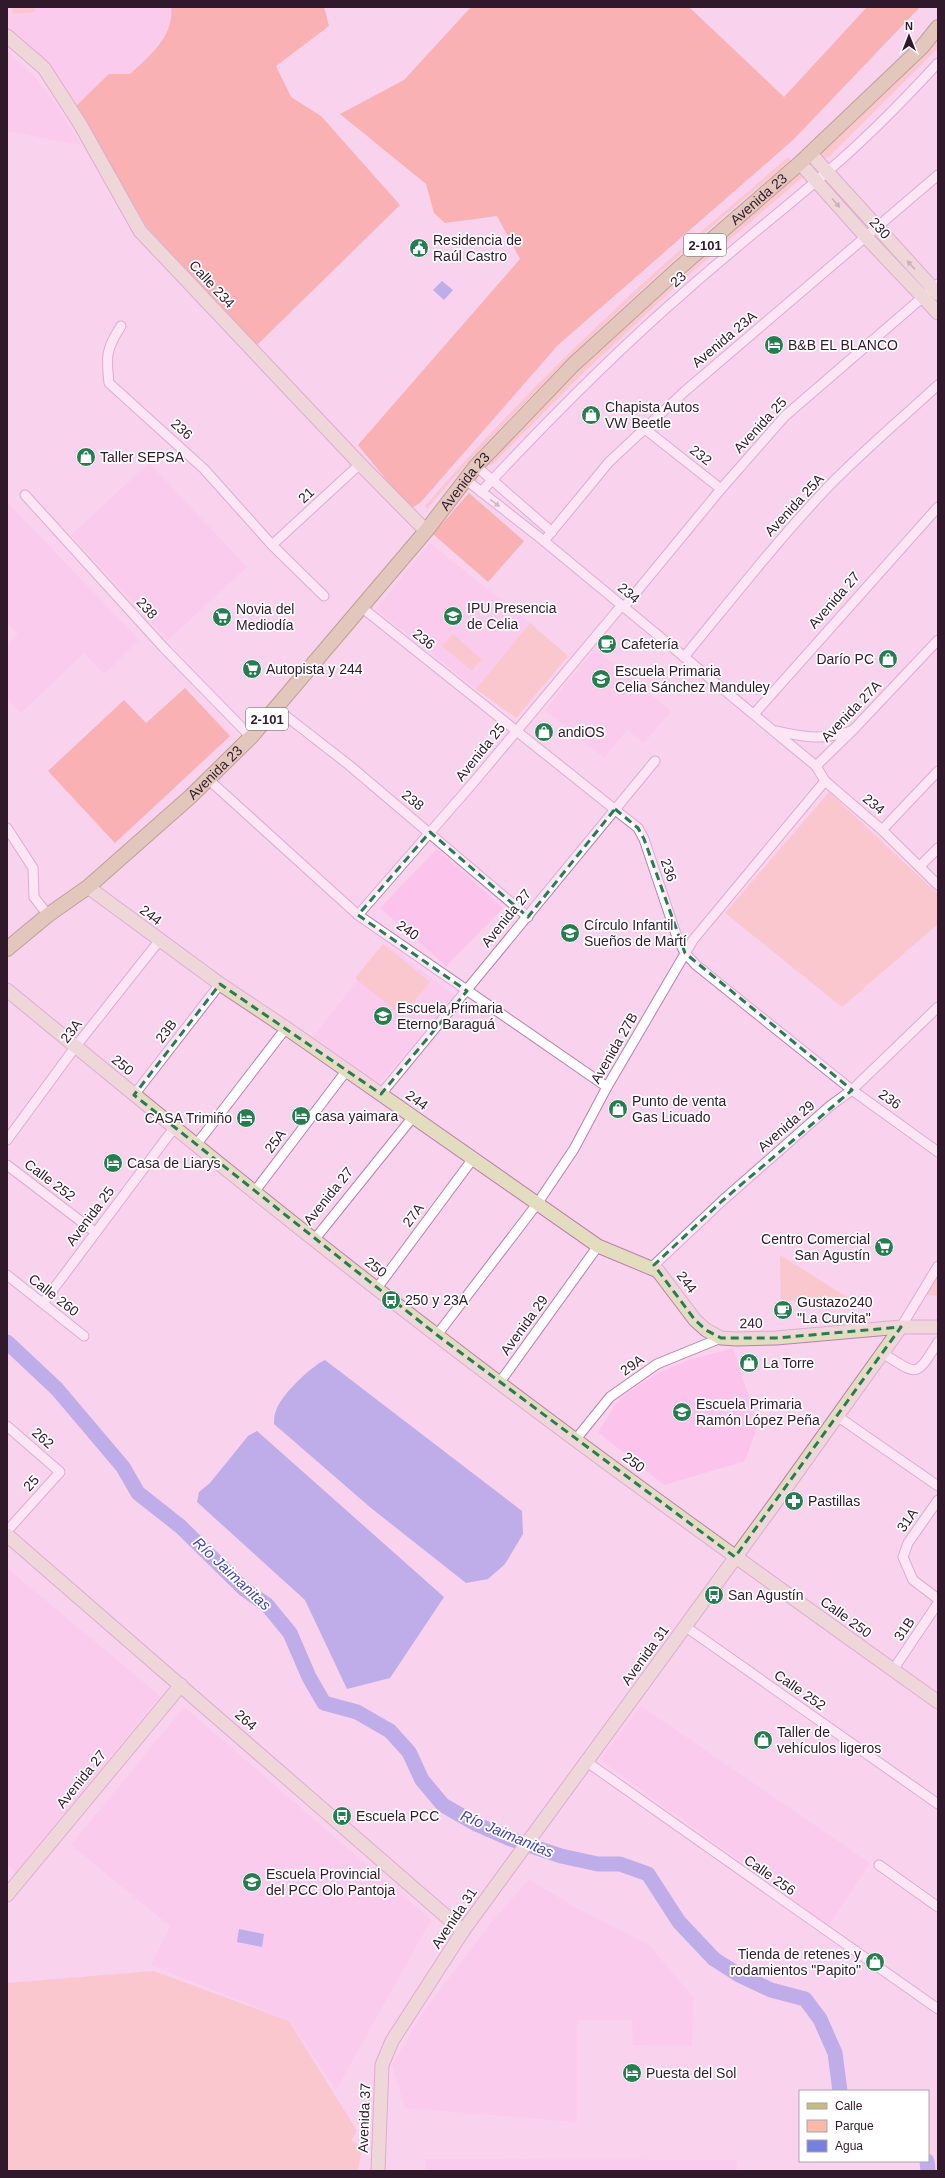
<svg xmlns="http://www.w3.org/2000/svg" width="945" height="2178" viewBox="0 0 945 2178" font-family="Arial,sans-serif">
<rect width="100%" height="100%" fill="#f9d2ee"/>
<g fill="#fcc4ec">
<polygon points="7,7 171,7 173,18 156,52 130,74 109,74 76,106 48,65 7,28"/>
<polygon points="7,51 35,77 57,106 81,145 7,131"/>
<polygon points="149,463 247,567 168,640 71,535"/>
<polygon points="7,502 139,640 104,674 84,653 21,713 7,699 7,645 18,634 7,623"/>
<polygon points="430,543 530,623 476,689 376,609"/>
<polygon points="595,649 671,711 644,743 627,730 604,758 545,710"/>
<polygon points="437,849 503,908 446,966 380,908"/>
<polygon points="386,944 456,996 381,1081 375,1082 313,1037"/>
<polygon points="733,1348 758,1425 745,1461 664,1485 598,1432 620,1398 656,1374 688,1360"/>
<polygon points="7,1568 160,1696 16,1872 7,1864"/>
<polygon points="641,1706 870,1863 829,1925 600,1760"/>
<polygon points="184,1707 431,1920 336,2090 290,2021 151,1965 170,1926 71,1845"/>
<polygon points="529,1879 573,1906 649,1945 694,1998 692,2046 633,2045 632,2020 577,2020 577,2122 405,2108 392,2065 423,2012 490,1924"/>
<polygon points="426,2159 737,2160 737,2171 426,2171"/>
</g>
<g fill="#fabaa8">
<polygon points="12,7 34,7 35,12 13,14"/>
<polygon points="938,40 938,48 829,157 826,158 821,156 821,153"/>
<path d="M788,157L791,160C769,179 746,197 724,216C619,308 518,403 427,509L425,506C488,433 556,364 627,298C679,249 734,204 788,157Z"/>
<polygon points="801,171 805,175 675,287 581,375 491,466 486,462 577,372 671,284"/>
<polygon points="827,181 866,225 865,226 826,183"/>
<polygon points="530,623 568,656 516,718 476,689"/>
<polygon points="453,634 482,659 472,671 442,646"/>
<polygon points="829,792 938,894 938,924 842,1007 725,913"/>
<polygon points="383,944 430,982 402,1016 355,978"/>
<polygon points="780,1255 850,1299 781,1301"/>
<polygon points="938,1269 938,1296 923,1295"/>
<polygon points="154,1971 289,2021 357,2131 351,2140 362,2147 358,2171 7,2171 7,1983"/>
</g>
<g fill="#f8896a">
<path d="M171,7H324L329,26L276,66L291,97L321,116L400,205L256,346L146,226L76,106L109,74H130C149,57 175,35 171,7Z"/>
<polygon points="471,7 689,7 784,97 867,7 920,7 793,140 558,345 420,503 410,509 358,445 520,259 497,216 445,223 434,213 426,184 340,114 404,80"/>
<polygon points="469,493 524,541 488,582 433,534"/>
<polygon points="185,688 230,736 115,843 48,771 124,700 146,723"/>
</g>
<g fill="#7580df">
<polygon points="442,281 453,290 444,300 433,290"/>
<path d="M325,1360L522,1511L523,1534L505,1564L488,1579L466,1583L371,1508L274,1424C274,1420 274,1415 276,1411C280,1396 311,1366 325,1360Z"/>
<polygon points="257,1431 444,1597 390,1678 347,1689 305,1600 197,1502 199,1492 210,1483 248,1436"/>
<polygon points="239,1929 264,1934 262,1947 237,1942"/>
</g>
<g fill="none" stroke-linecap="round" stroke-linejoin="round">
<g stroke="#7580df" stroke-width="15">
<polyline points="7,1342 57,1389 123,1467 138,1493 181,1527 244,1589 267,1605 290,1633 309,1677 324,1703 357,1712 390,1731 409,1752 422,1780 443,1805 476,1824 508,1838 561,1856 598,1864 620,1864 648,1874 679,1922 714,1959 739,1975 771,1990 805,1999 820,2019 835,2053 840,2091"/>
<polyline points="927,2161 928,2171"/>
</g>
<g stroke="#bb7fab" stroke-width="11">
<g id="street">
<path d="M121,326C106,349 106,356 109,383L204,469L272,545L324,596"/>
<polyline points="645,429 721,489"/>
<polyline points="476,466 552,532"/>
<polyline points="465,479 544,541 816,766 825,781 882,830 938,885"/>
<path d="M481,492C547,421 615,352 688,289C733,249 782,211 828,171C867,138 903,101 938,63"/>
<polyline points="25,495 164,648 251,737"/>
<polyline points="544,541 609,462 684,392 938,175"/>
<polyline points="272,545 360,464"/>
<polyline points="360,606 638,828 644,839 677,937 685,953 696,965 852,1090 938,1152"/>
<polyline points="624,607 721,489 785,416 938,284"/>
<path d="M684,657C731,600 776,542 827,488C862,452 901,419 938,385"/>
<polyline points="277,709 349,765 528,917"/>
<polyline points="754,714 938,507"/>
<path d="M776,731C807,737 819,741 851,731"/>
<polyline points="816,766 854,729 938,640"/>
<polyline points="208,779 358,915 607,1087"/>
<polyline points="7,828 33,868 34,897 48,915"/>
<polyline points="882,830 938,771"/>
<polyline points="920,866 938,848"/>
<polyline points="358,915 473,783 622,605"/>
<polyline points="381,1094 655,761"/>
<polyline points="134,1095 220,984"/>
<polyline points="7,1140 76,1046 159,941"/>
<polyline points="196,1145 286,1028"/>
<polyline points="7,1165 95,1232"/>
<polyline points="255,1191 347,1070"/>
<polyline points="314,1240 413,1117"/>
<polyline points="652,1267 722,1201 830,1106 852,1090 938,1007"/>
<polyline points="7,1275 84,1336"/>
<polyline points="377,1288 472,1160"/>
<polyline points="43,1303 174,1128"/>
<polyline points="901,1327 938,1266"/>
<polyline points="437,1335 537,1204 574,1149 607,1087 693,940 825,781"/>
<path d="M882,1353C918,1375 915,1379 938,1342"/>
<polyline points="500,1382 598,1246"/>
<polyline points="837,1416 938,1486"/>
<polyline points="7,1426 60,1472 7,1531"/>
<polyline points="576,1439 610,1397 657,1364 721,1338"/>
<polyline points="938,1500 908,1543 903,1557 913,1580 938,1599"/>
<polyline points="686,1627 938,1804"/>
<polyline points="893,1670 938,1603"/>
<polyline points="587,1762 938,2009"/>
<polyline points="879,1865 938,1907"/>
</g>
</g>
<g stroke="#bb7fab" stroke-width="15">
<g id="secondary">
<polyline points="7,36 44,68 80,124 140,231 360,464 426,531"/>
<polyline points="811,154 938,294"/>
<polyline points="800,163 866,237 938,313"/>
<polyline points="88,887 220,984 286,1028 598,1246 658,1271 695,1320 706,1330 721,1338 737,1339 776,1338 901,1327 938,1327"/>
<path d="M7,990C148,1106 289,1222 434,1333C599,1460 769,1581 938,1702"/>
<polyline points="7,1535 463,1931"/>
<polyline points="7,1895 181,1685"/>
<polyline points="378,2171 382,2065 392,2041 463,1931 778,1499 901,1327"/>
</g>
</g>
<g stroke="#7a642b" stroke-width="16">
<g id="primary">
<path id="s1" d="M7,949L48,915L88,887L190,797L251,737L426,531L476,466L574,364L678,269L800,163L922,47L938,27"/>
</g>
</g>
<use href="#street" stroke="#fff" stroke-width="9"/>
<use href="#secondary" stroke="#e3ddbf" stroke-width="13"/>
<use href="#primary" stroke="#c7bb80" stroke-width="14"/>
</g>
<defs><path id="oneway-solid" d="M-6-.8H1V-3.2L6.5 0L1 3.2V.8H-6Z"/></defs>
<g fill="#92857c">
<use href="#oneway-solid" transform="translate(836 203) rotate(49)"/>
<use href="#oneway-solid" transform="translate(911 265) rotate(-133)"/>
</g>
<use fill="#a298a0" href="#oneway-solid" transform="translate(495 503) rotate(38)"/>
<path d="M0 0H945V2178H0ZM615,809L638,828L644,839L685,953L852,1090L722,1201L654,1265L695,1320L706,1330L721,1338H776L901,1327L735,1557L437,1335L134,1095L220,984L381,1094L467,991L358,915L430,832L528,917Z" fill="#f9d2ee" fill-opacity=".55" fill-rule="evenodd"/>
<path fill="none" stroke="#267d50" stroke-width="3" stroke-dasharray="8 5" stroke-linejoin="round" d="M615,809L638,828L644,839L685,953L852,1090L722,1201L654,1265L695,1320L706,1330L721,1338H776L901,1327L735,1557L437,1335L134,1095L220,984L381,1094L467,991L358,915L430,832L528,917Z"/>
<defs>
<g id="civic-disc" transform="scale(1)"><circle r="9.5" fill="#267d50" stroke="#fff"/><path d="M-.6-6.5H3V-4.5H.6V-3L4-1V1h2V6H-6V1h2V-1L-.6-3ZM-1.2 2.5V6h2.4V2.5Z" fill="#fff"/></g>
<g id="hotel-disc" transform="scale(1)"><circle r="9.5" fill="#267d50" stroke="#fff"/><path d="M-6-4.5h1.5V1H6V5H4.5V3h-9V5H-6ZM-4 0a1.8 1.8 0 1 1 3.6 0ZM.5 0V-2.5h3Q6-2.5 6 0Z" fill="#fff"/></g>
<g id="shop-disc" transform="scale(1)"><circle r="9.5" fill="#267d50" stroke="#fff"/><path d="M-5-2.5h2.3a2.7 3.5 0 0 1 5.4 0H5L5.5 6h-11ZM-1.5-2.5h3a1.5 2.3 0 0 0-3 0Z" fill="#fff"/></g>
<g id="school-disc" transform="scale(1)"><circle r="9.5" fill="#267d50" stroke="#fff"/><path d="M0-5L7-2L0 1L-7-2ZM-4 1L0 2.5L4 1V4Q0 6-4 4Z" fill="#fff"/></g>
<g id="supermarket-disc" transform="scale(1)"><circle r="9.5" fill="#267d50" stroke="#fff"/><path d="M-6-5.5h2.5l.6 2H6L4.5 2H-2.5L-4.4-4H-6ZM-1.5 3.2a1.3 1.3 0 1 0 .1 0ZM3 3.2a1.3 1.3 0 1 0 .1 0Z" fill="#fff"/></g>
<g id="cafe-disc" transform="scale(1)"><circle r="9.5" fill="#267d50" stroke="#fff"/><path d="M-5.5-4.5H6V0H3Q3 3.5 0 3.5H-2.5Q-5.5 3.5-5.5 0ZM3-3.2v2h1.7v-2ZM-6 4.5H4V6H-6Z" fill="#fff"/></g>
<g id="bus-disc" transform="scale(1)"><circle r="9.5" fill="#267d50" stroke="#fff"/><path d="M-5-6H5V4H4V6H2V4H-2V6H-4V4H-5ZM-3.5-4V0h7V-4ZM-3.5 1.2v1.5H-2V1.2ZM2 1.2v1.5H3.5V1.2Z" fill="#fff"/></g>
<g id="pharmacy-disc" transform="scale(1)"><circle r="9.5" fill="#267d50" stroke="#fff"/><path d="M-2-6h4v4h4v4h-4v4h-4v-4h-4v-4h4Z" fill="#fff"/></g>
<g id="university-disc" transform="scale(1)"><circle r="9.5" fill="#267d50" stroke="#fff"/><path d="M0-5L7-2L0 1L-7-2ZM-4 1L0 2.5L4 1V4Q0 6-4 4Z" fill="#fff"/></g>
</defs>
<g fill-rule="evenodd">
<use href="#civic-disc" x="419" y="248"/>
<use href="#hotel-disc" x="774" y="345"/>
<use href="#shop-disc" x="591" y="415"/>
<use href="#shop-disc" x="86" y="457"/>
<use href="#school-disc" x="453" y="616"/>
<use href="#supermarket-disc" x="222" y="617"/>
<use href="#cafe-disc" x="607" y="644"/>
<use href="#shop-disc" x="888" y="659"/>
<use href="#supermarket-disc" x="252" y="669"/>
<use href="#school-disc" x="601" y="679"/>
<use href="#shop-disc" x="544" y="732"/>
<use href="#school-disc" x="570" y="933"/>
<use href="#school-disc" x="383" y="1016"/>
<use href="#shop-disc" x="618" y="1109"/>
<use href="#hotel-disc" x="301" y="1116"/>
<use href="#hotel-disc" x="246" y="1118"/>
<use href="#hotel-disc" x="113" y="1163"/>
<use href="#supermarket-disc" x="884" y="1247"/>
<use href="#bus-disc" x="391" y="1300"/>
<use href="#cafe-disc" x="783" y="1310"/>
<use href="#shop-disc" x="749" y="1363"/>
<use href="#school-disc" x="682" y="1412"/>
<use href="#pharmacy-disc" x="794" y="1501"/>
<use href="#bus-disc" x="714" y="1595"/>
<use href="#shop-disc" x="763" y="1740"/>
<use href="#bus-disc" x="342" y="1816"/>
<use href="#university-disc" x="252" y="1882"/>
<use href="#shop-disc" x="875" y="1962"/>
<use href="#hotel-disc" x="632" y="2073"/>
</g>
<g text-anchor="middle" stroke-width="3.5" stroke-linejoin="round" paint-order="stroke">
<g fill="#fff" stroke="#6e5e6b" stroke-width="1">
<rect x="684" y="234" width="42" height="22" rx="3"/>
<rect x="246" y="708" width="42" height="22" rx="3"/>
</g>
<g font-size="13" font-weight="bold" fill="#30192b">
<text x="705" y="250">2-101</text>
<text x="267" y="724">2-101</text>
</g>
<g font-size="14" fill="#30192b" stroke="#fff">
<text dy="5" stroke="none"><textPath href="#s1" startOffset="1065">Avenida 23</textPath></text>
<text transform="translate(880 228) rotate(48)" y="5">230</text>
<text transform="translate(678 279) rotate(-41)" y="5">23</text>
<text transform="translate(212 284) rotate(47)" y="5">Calle 234</text>
<text transform="translate(724 339) rotate(-40)" y="5">Avenida 23A</text>
<text transform="translate(760 425) rotate(-47)" y="5">Avenida 25</text>
<text transform="translate(182 429) rotate(42)" y="5">236</text>
<text transform="translate(701 455) rotate(38)" y="5">232</text>
<text dy="5" stroke="none"><textPath href="#s1" startOffset="657">Avenida 23</textPath></text>
<text transform="translate(306 495) rotate(-43)" y="5">21</text>
<text transform="translate(794 505) rotate(-47)" y="5">Avenida 25A</text>
<text transform="translate(629 593) rotate(40)" y="5">234</text>
<text transform="translate(834 600) rotate(-49)" y="5">Avenida 27</text>
<text transform="translate(147 608) rotate(48)" y="5">238</text>
<text transform="translate(424 639) rotate(39)" y="5">236</text>
<text transform="translate(851 711) rotate(-46)" y="5">Avenida 27A</text>
<text transform="translate(480 752) rotate(-51)" y="5">Avenida 25</text>
<text dy="5" stroke="none"><textPath href="#s1" startOffset="273">Avenida 23</textPath></text>
<text transform="translate(413 800) rotate(39)" y="5">238</text>
<text transform="translate(874 804) rotate(40)" y="5">234</text>
<text transform="translate(669 870) rotate(71)" y="5">236</text>
<text transform="translate(151 915) rotate(37)" y="5">244</text>
<text transform="translate(506 918) rotate(-51)" y="5">Avenida 27</text>
<text transform="translate(408 930) rotate(35)" y="5">240</text>
<text transform="translate(71 1031) rotate(-52)" y="5">23A</text>
<text transform="translate(166 1031) rotate(-52)" y="5">23B</text>
<text transform="translate(614 1048) rotate(-60)" y="5">Avenida 27B</text>
<text transform="translate(123 1065) rotate(40)" y="5">250</text>
<text transform="translate(890 1099) rotate(36)" y="5">236</text>
<text transform="translate(417 1100) rotate(36)" y="5">244</text>
<text transform="translate(786 1126) rotate(-41)" y="5">Avenida 29</text>
<text transform="translate(275 1141) rotate(-53)" y="5">25A</text>
<text transform="translate(50 1180) rotate(37)" y="5">Calle 252</text>
<text transform="translate(328 1196) rotate(-51)" y="5">Avenida 27</text>
<text transform="translate(413 1215) rotate(-53)" y="5">27A</text>
<text transform="translate(90 1216) rotate(-53)" y="5">Avenida 25</text>
<text transform="translate(376 1267) rotate(38)" y="5">250</text>
<text transform="translate(687 1282) rotate(53)" y="5">244</text>
<text transform="translate(54 1295) rotate(38)" y="5">Calle 260</text>
<text transform="translate(751 1323) rotate(-1)" y="5">240</text>
<text transform="translate(524 1325) rotate(-54)" y="5">Avenida 29</text>
<text transform="translate(632 1365) rotate(-36)" y="5">29A</text>
<text transform="translate(43 1438) rotate(41)" y="5">262</text>
<text transform="translate(634 1462) rotate(37)" y="5">250</text>
<text transform="translate(31 1483) rotate(-48)" y="5">25</text>
<text transform="translate(907 1520) rotate(-55)" y="5">31A</text>
<text transform="translate(846 1617) rotate(36)" y="5">Calle 250</text>
<text transform="translate(904 1629) rotate(-56)" y="5">31B</text>
<text transform="translate(645 1655) rotate(-54)" y="5">Avenida 31</text>
<text transform="translate(800 1690) rotate(35)" y="5">Calle 252</text>
<text transform="translate(246 1720) rotate(41)" y="5">264</text>
<text transform="translate(81 1779) rotate(-51)" y="5">Avenida 27</text>
<text transform="translate(770 1875) rotate(35)" y="5">Calle 256</text>
<text transform="translate(454 1918) rotate(-56)" y="5">Avenida 31</text>
<text transform="translate(364 2118) rotate(-88)" y="5">Avenida 37</text>
</g>
<g font-size="14" fill="#30192b" stroke="#fff" text-anchor="start">
<text x="433" y="245">Residencia de<tspan x="433" dy="16">Raúl Castro</tspan></text>
<text x="788" y="350">B&amp;B EL BLANCO</text>
<text x="605" y="412">Chapista Autos<tspan x="605" dy="16">VW Beetle</tspan></text>
<text x="100" y="462">Taller SEPSA</text>
<text x="467" y="613">IPU Presencia<tspan x="467" dy="16">de Celia</tspan></text>
<text x="236" y="614">Novia del<tspan x="236" dy="16">Mediodía</tspan></text>
<text x="621" y="649">Cafetería</text>
<text x="874" y="664" text-anchor="end">Darío PC</text>
<text x="266" y="674">Autopista y 244</text>
<text x="615" y="676">Escuela Primaria<tspan x="615" dy="16">Celia Sánchez Manduley</tspan></text>
<text x="558" y="737">andiOS</text>
<text x="584" y="930">Círculo Infantil<tspan x="584" dy="16">Sueños de Martí</tspan></text>
<text x="397" y="1013">Escuela Primaria<tspan x="397" dy="16">Eterno Baraguá</tspan></text>
<text x="632" y="1106">Punto de venta<tspan x="632" dy="16">Gas Licuado</tspan></text>
<text x="315" y="1121">casa yaimara</text>
<text x="232" y="1123" text-anchor="end">CASA Trimiño</text>
<text x="127" y="1168">Casa de Liarys</text>
<text x="870" y="1244" text-anchor="end">Centro Comercial<tspan x="870" dy="16">San Agustín</tspan></text>
<text x="405" y="1305">250 y 23A</text>
<text x="797" y="1307">Gustazo240<tspan x="797" dy="16">"La Curvita"</tspan></text>
<text x="763" y="1368">La Torre</text>
<text x="696" y="1409">Escuela Primaria<tspan x="696" dy="16">Ramón López Peña</tspan></text>
<text x="808" y="1506">Pastillas</text>
<text x="728" y="1600">San Agustín</text>
<text x="777" y="1737">Taller de<tspan x="777" dy="16">vehículos ligeros</tspan></text>
<text x="356" y="1821">Escuela PCC</text>
<text x="266" y="1879">Escuela Provincial<tspan x="266" dy="16">del PCC Olo Pantoja</tspan></text>
<text x="861" y="1959" text-anchor="end">Tienda de retenes y<tspan x="861" dy="16">rodamientos "Papito"</tspan></text>
<text x="646" y="2078">Puesta del Sol</text>
</g>
<g font-size="15" font-style="italic" fill="#4243b2" stroke="#fff">
<text transform="translate(232 1574) rotate(43)" y="5">Río Jaimanitas</text>
<text transform="translate(507 1834) rotate(23)" y="5">Río Jaimanitas</text>
</g>
</g>
<rect width="945" height="2178" fill="none" stroke="#30192b" stroke-width="16"/>
<rect x="799" y="2090" width="130" height="72" fill="#ffffff" stroke="#aca3aa"/>
<rect x="807" y="2103" width="20" height="6" fill="#c7bb80" stroke="#aca3aa"/>
<text x="835" y="2110" font-size="12" fill="#30192b">Calle</text>
<rect x="807" y="2120" width="20" height="12" fill="#fabaa8" stroke="#aca3aa"/>
<text x="835" y="2130" font-size="12" fill="#30192b">Parque</text>
<rect x="807" y="2140" width="20" height="12" fill="#7580df" stroke="#aca3aa"/>
<text x="835" y="2150" font-size="12" fill="#30192b">Agua</text>
<g transform="translate(909 36)" stroke="#ffffff" stroke-width="3" paint-order="stroke">
<path d="M0-3L7 15L0 10L-7 15Z" fill="#30192b"/>
<text y="-6" font-size="11" font-weight="bold" text-anchor="middle" fill="#30192b">N</text>
</g>
</svg>
